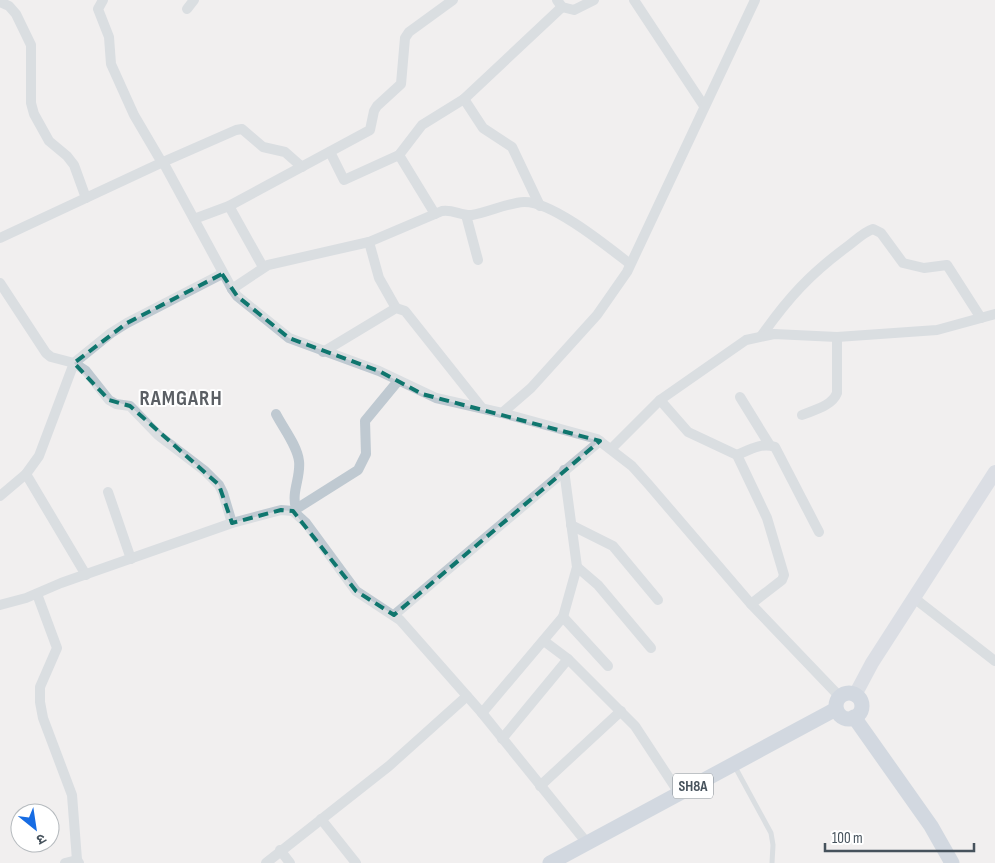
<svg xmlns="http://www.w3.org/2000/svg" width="995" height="863" viewBox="0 0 995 863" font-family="'Sofia Sans Condensed','Noto Sans Devanagari',sans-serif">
<rect width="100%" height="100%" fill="#f1efef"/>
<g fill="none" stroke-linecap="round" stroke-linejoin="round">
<polyline stroke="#bfc9d1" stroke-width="5" points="734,765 771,833 773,845 772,863"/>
<g stroke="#bfc9d1" stroke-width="10">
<polyline points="103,0 98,9 109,37 111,64 134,115 161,161"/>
<polyline points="557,0 562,7 574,10 594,0"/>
<polyline points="634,0 704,106"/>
<polyline points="0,2 9,6 16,14 31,45 31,103 34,114 49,141 67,156 74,165 86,198"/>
<polyline points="187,9 194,0"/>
<polyline points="464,99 483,128 512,147 540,206"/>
<polyline points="330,152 344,180 399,155 422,125 464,99 562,7"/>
<polyline points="399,155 435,214"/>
<polyline points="163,162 236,130 242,129 263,147 285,152 302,167"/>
<polyline points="229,206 263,267"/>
<polyline points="466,215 478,260"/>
<polyline points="194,219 229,206 370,130 374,111 377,106 401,84 405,38 409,32 453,0"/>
<polyline points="0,238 163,162 232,289 237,296 289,338 379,371 436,398 502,413 597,439 632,466 649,485 751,604 840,697"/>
<polyline points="369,242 379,278 396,308"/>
<polyline points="0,283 46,353 51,357 74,363 86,371 109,400 116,404 130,406 158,435 205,471 219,485 223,493 232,523"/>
<path d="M232,289L268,265L369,242L442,211C453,209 461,216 472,215C489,212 507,203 524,202C552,201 608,247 630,264"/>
<path d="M762,335C789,297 810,274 848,246C856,240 864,232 873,229L881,233L903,263L924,268L947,265L981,318"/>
<polyline points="323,352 396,308 405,311 482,408"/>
<polyline points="740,397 769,444"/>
<polyline points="660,400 688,432 737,455 767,518 784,575 782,580 751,604"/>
<polyline points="502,413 531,388 597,315 627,272 755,0"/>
<path d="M276,414C283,428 297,445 299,461C301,478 291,491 296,509"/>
<path d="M802,415C814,410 832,406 837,393V337"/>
<polyline points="611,449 660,400 746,340 774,334 837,337 937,330 995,314"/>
<path d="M737,455C749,450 762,442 775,447L819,532"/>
<polyline points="26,474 86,575"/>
<polyline points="108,492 131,559"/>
<polyline points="0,496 26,474 39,456 74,363 111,333 127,323 222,274"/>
<polyline points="293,511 358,470 366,454 365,421 398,381"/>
<polyline points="571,525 613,546 658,600"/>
<polyline points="577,567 598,585 651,648"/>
<polyline points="37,594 57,648 40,687 40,702 43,718 72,795 77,860"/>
<polyline points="914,598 995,661"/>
<polyline points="0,605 26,598 61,583 232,523 281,510 293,511 306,523 356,591 400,620 482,713 587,843"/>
<polyline points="394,615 600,441"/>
<polyline points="563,617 608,666"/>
<polyline points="544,641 568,659 635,726 679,793"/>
<polyline points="482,713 563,617 577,567 564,470"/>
<polyline points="502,739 568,659"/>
<polyline points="540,786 621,711"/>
<polyline points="321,819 356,863"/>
<polyline points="280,850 290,863"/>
<polyline points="65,863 77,860 79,863"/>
<polyline points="266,863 389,766 467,696"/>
</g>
<polyline stroke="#c1cbd8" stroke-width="14" points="855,695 872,663 995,472"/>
<g stroke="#aebdce" stroke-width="15">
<circle cx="849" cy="706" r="13"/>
<polyline points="854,717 931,826 952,863"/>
<polyline points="550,863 836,709"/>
</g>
</g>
<path d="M0 0H995V863H0ZM222,274L237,296L289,338L379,371L422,394L600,441L394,615L356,591L293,511L281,510L232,523L219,485L130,406L109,400L74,363L127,323Z" fill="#f1efef" fill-opacity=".55" fill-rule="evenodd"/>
<path fill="none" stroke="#0f766e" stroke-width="4" stroke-dasharray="10 6" stroke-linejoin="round" d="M222,274L237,296L289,338L379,371L422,394L600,441L394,615L356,591L293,511L281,510L232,523L219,485L130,406L109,400L74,363L127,323Z"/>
<g text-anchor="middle" stroke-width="4" stroke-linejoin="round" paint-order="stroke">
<rect fill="#fff" stroke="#7e868d" stroke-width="1" x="673" y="773.5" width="40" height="25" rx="4"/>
<g font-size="15" font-weight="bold" fill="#46525c">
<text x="693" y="791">SH8A</text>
</g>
<g font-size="21" font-weight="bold" letter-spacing="1" fill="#5b5f64" stroke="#fff">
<text x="181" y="405">RAMGARH</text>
</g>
</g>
<g transform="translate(35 828) rotate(150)"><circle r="24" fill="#ffffff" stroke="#b5babe"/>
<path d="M0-4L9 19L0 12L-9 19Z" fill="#176ce3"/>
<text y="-8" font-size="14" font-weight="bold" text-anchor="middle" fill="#46525c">उ</text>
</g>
<path d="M825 843v8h149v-8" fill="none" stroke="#46525c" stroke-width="2.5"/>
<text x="832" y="843" font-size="15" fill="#46525c" stroke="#ffffff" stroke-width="4" paint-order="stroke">100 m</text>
</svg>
